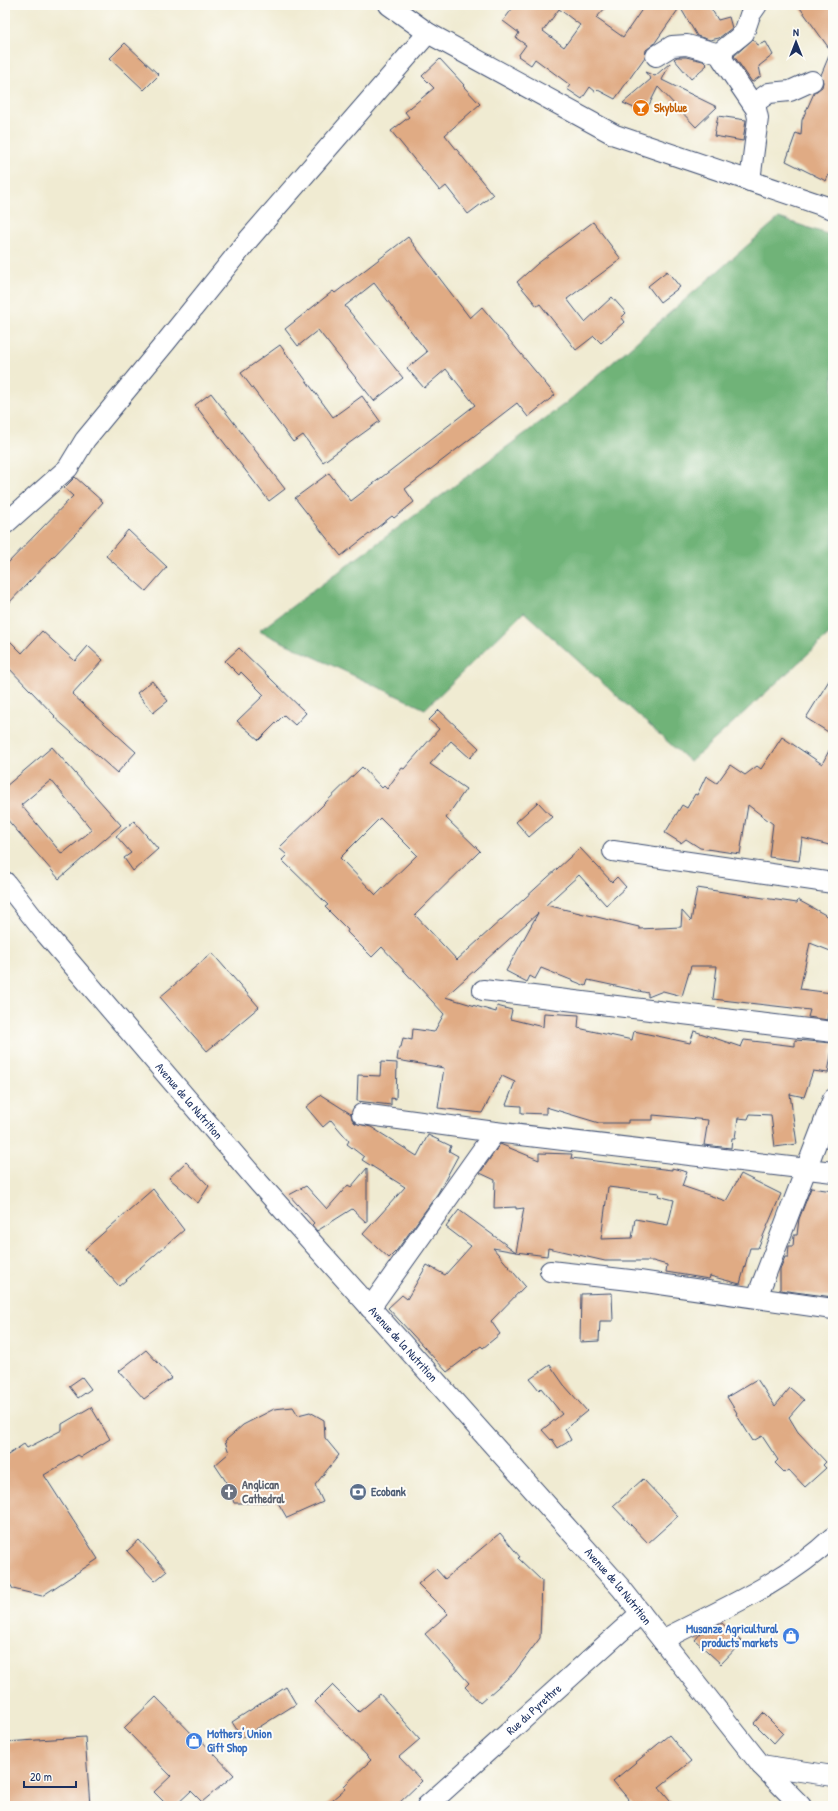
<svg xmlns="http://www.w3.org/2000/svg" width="838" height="1811" viewBox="0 0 838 1811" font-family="'Patrick Hand',sans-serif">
<rect width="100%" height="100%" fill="#fdfcf7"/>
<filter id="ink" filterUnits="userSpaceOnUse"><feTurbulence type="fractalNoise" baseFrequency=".025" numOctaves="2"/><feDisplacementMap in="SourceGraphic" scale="8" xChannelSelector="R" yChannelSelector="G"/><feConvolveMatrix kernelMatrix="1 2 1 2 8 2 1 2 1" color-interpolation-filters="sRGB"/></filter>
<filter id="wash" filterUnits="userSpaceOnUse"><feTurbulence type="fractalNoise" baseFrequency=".012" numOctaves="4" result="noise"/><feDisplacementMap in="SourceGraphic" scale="16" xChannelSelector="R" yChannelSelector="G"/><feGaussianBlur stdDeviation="0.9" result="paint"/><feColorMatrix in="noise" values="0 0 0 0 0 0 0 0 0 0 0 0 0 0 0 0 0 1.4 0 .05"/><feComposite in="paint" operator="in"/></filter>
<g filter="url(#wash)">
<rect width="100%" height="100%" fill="#f0ebd2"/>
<polygon fill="#6fb378" stroke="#45716b" points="779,218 833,236 833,631 690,762 524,612 425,709 259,631 566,403"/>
<g id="blocks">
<g fill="#e0ab84" fill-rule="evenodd">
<path d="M515,5H608L596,18L623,37L645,5H709L718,20L729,17L732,28L719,38L710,40L697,36L680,7L654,44L646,50L645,57L615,99L598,90L596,92L590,87L582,99L567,89L570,85L535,59L531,65L518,56L526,45L516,38L519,33L503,21ZM559,9L580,25L564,47L543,31Z"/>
<polygon points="798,5 833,5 833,165 826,181 786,161 796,133 801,135 802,120 814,93 822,87 823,82 821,75 831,51"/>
<polygon points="753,39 758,45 766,42 773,55 759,66 761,76 752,82 734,56"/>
<polygon points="125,43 159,75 144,90 110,58"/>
<polygon points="677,57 686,57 703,61 707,65 691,79 674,59"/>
<polygon points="440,59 464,85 463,86 480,104 445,135 493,195 468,214 446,186 440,191 391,131 409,117 405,112 434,88 422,76"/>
<polygon points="670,63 662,80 717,107 696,127 658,87 645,113 623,103 651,79 645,72 655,76"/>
<polygon points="718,116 746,120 743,141 714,136"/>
<polygon points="593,222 621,259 567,299 585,322 612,297 626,313 621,318 624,322 601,343 594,336 576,350 540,304 537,306 517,282 537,264"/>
<polygon points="408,237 470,318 482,307 555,395 528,417 517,403 405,489 414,502 394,518 392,516 341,556 295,498 329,473 351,501 475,405 446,369 424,388 407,368 427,352 374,283 345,306 403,378 374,401 318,330 298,346 285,329 333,291 335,293"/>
<polygon points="667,271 680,287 660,302 648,286"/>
<polygon points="280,345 333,417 362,396 380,421 323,462 303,435 293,442 241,373"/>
<polygon points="211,393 285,489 269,501 195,405"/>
<polygon points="75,477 103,502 76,533 5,607 5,566 73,496 64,488"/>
<polygon points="128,530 167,567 146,591 106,556"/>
<polygon points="42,631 75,661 88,646 103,660 72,694 136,752 117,773 54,717 55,716 5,664 5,636 22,653"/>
<polygon points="239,648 306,713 295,725 284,715 259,740 237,721 264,695 241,672 239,675 225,661"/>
<polygon points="833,674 833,735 806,718"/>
<polygon points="152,681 168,701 153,713 137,693"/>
<path d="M439,710L479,748L470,758L451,741L430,764L466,789L446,818L480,851L415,915L457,960L580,848L612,882L617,877L626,887L606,905L579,875L546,905L639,927V929L681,927L682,911L691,921L697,888L797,903L798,900L833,919V952L810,943L800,989L832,993L828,1020L808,1017L810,1010L713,999L717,966H691L682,996L663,991L648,997V993L588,980L586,986L541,968L535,979L530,976L527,982L506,971L538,913L445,997L496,1012L497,1006L512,1010L510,1019L543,1027L544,1013L579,1015L578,1028L632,1040L634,1031L690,1043L694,1031L741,1047L744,1040L795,1046V1040L833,1043L828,1073L813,1071L804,1097L790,1094L797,1144L775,1147L771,1115L750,1114L748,1119L738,1118L735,1138H732L731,1148L704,1145L708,1120L653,1115V1120H628V1123H599L546,1107V1114L521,1113V1106L506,1105L515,1082L502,1076L482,1113L438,1108L444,1068L397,1060L399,1047H401L403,1038L412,1040L413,1029L434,1032L444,1014L382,947L372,957L347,932L348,930L325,907L328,905L282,860L287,855L279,848L362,767L382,788L384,786L387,789L402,768L404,769L439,729L429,720ZM380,818L417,855L376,895L340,858Z"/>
<polygon points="782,737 822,764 833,743 833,846 802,838 799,861 769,857 773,824 748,805 740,854 700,848 686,839 681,843 665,833 682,805 687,808 695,794 697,795 706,776 717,783 730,765 745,775 757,766 761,769"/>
<path d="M52,747L121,825L59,879L5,817V787ZM51,780L92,830L62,854L21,805Z"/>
<polygon points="538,802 552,817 529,837 516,822"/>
<polygon points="134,821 158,849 133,871 124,858 131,853 116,836"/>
<polygon points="212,953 259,1007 207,1051 160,997"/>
<polygon points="381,1062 397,1063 396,1099 391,1098 391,1105 357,1101 358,1075 380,1076"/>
<polygon points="321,1095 351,1114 352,1119 355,1123 371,1127 417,1156 428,1135 451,1146 449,1151 458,1156 438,1193 397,1250 389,1258 363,1234 405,1187 362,1160 364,1157 347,1144 349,1141 331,1120 323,1127 306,1107"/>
<path d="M500,1144L539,1160V1153L572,1154L571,1158L672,1170V1168L687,1172L682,1186L726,1201L741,1174L781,1194L758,1248H750L740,1284L710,1276L709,1279L666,1272L667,1265L653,1261H605L548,1248L547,1256L516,1252L524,1208L516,1209V1207L494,1208L495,1180L480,1173ZM608,1187L659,1193L658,1196L674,1200L668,1225L635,1219L632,1238L601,1239Z"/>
<polygon points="186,1162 209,1186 198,1203 169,1178"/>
<polygon points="367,1168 367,1223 352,1209 317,1231 312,1225 314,1223 289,1195 306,1186 327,1209 348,1185 351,1187"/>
<polygon points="811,1188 833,1191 833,1297 780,1290 780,1269 785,1257 788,1257 789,1246 793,1246 794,1235 797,1235 799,1219"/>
<polygon points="153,1189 184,1230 119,1286 85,1249"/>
<polygon points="459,1210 516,1252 493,1248 525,1286 491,1321 500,1334 483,1348 481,1346 447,1372 388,1308 402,1295 407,1299 427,1265 445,1275 471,1246 446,1227"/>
<polygon points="612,1293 613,1321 600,1321 599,1341 580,1342 581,1294"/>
<polygon points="146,1350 172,1378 144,1399 119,1371"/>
<polygon points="550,1365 564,1385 587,1411 565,1429 571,1440 558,1448 552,1439 551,1440 542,1430 562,1414 541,1388 539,1390 530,1379"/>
<polygon points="82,1377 91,1389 78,1398 69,1386"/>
<polygon points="757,1379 775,1406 790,1388 804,1400 789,1417 798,1432 826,1462 823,1465 826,1468 805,1487 789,1470 785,1473 775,1463 778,1460 762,1436 753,1441 736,1414 737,1413 727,1397"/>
<polygon points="91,1407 110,1439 81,1457 78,1455 44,1475 98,1559 42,1596 13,1589 5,1576 5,1457 24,1444 27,1448 62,1430 62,1424"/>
<polygon points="293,1407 298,1415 310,1412 324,1420 325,1438 339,1455 315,1485 323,1502 287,1518 277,1501 255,1503 234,1503 225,1480 215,1465 229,1453 225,1441 243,1425 274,1409"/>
<polygon points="643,1479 678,1516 648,1543 613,1506"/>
<polygon points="500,1533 520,1557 518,1558 542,1581 540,1638 514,1673 480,1703 465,1687 469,1683 425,1634 448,1614 418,1584 436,1569 445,1579"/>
<polygon points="139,1540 167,1571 155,1581 127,1551"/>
<polygon points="722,1623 742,1642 721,1664 695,1640 701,1633"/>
<polygon points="332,1685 359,1712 380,1694 420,1739 399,1757 422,1781 396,1806 325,1806 346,1788 344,1786 371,1760 315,1702"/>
<polygon points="286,1687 296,1704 242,1738 232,1722"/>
<polygon points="156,1697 196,1738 198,1737 234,1775 202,1802 191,1791 175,1806 168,1806 154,1792 171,1776 124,1728"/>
<polygon points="763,1713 783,1733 774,1743 754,1723"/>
<polygon points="669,1735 691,1761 659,1787 675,1806 634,1806 613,1781"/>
<polygon points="85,1737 90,1806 5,1806 5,1742"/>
</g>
</g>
</g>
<g filter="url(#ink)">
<use href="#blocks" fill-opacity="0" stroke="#3b4b6f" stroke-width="1"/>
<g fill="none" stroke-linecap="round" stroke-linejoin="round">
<g stroke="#3b4b6f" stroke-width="22">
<g id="minor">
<polyline points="389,5 428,33 615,135 833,209"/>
<polyline points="656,56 672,46 687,45 723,55"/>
<polyline points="753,104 769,93 790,91 812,81"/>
<polyline points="750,181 758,118 756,109 722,59 723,50 744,33 750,15 757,5"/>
<polyline points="5,524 68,468 85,440 166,342 249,239 428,33"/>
<polyline points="613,851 833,883"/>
<path id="s1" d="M5,882L46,934L259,1183L621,1588L761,1765L801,1806"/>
<polyline points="483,990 833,1032"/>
<polyline points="362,1114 495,1132 833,1172"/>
<polyline points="550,1271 639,1281 833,1309"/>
<polyline points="757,1297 833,1099"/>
<polyline points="370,1308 495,1132"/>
<path d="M662,1640C720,1610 785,1583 833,1537"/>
<polyline points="761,1765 833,1776"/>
<path id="s2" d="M427,1806L641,1613"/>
</g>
</g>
<use href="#minor" stroke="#fff" stroke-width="20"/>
</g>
</g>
<defs>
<g id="bar-disc" transform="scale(0.9)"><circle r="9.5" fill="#e8710a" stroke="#fdfcf7"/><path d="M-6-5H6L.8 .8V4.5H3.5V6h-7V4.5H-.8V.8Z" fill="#fff"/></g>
<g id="church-disc" transform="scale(0.9)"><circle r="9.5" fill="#6b7280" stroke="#fdfcf7"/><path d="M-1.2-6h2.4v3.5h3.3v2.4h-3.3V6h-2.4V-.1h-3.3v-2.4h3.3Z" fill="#fff"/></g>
<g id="bank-disc" transform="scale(0.9)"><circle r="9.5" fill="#5c6f8a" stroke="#fdfcf7"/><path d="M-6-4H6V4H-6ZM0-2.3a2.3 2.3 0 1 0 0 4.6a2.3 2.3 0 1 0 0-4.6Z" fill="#fff"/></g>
<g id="shop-disc" transform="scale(0.9)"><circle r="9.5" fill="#3f7fe0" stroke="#fdfcf7"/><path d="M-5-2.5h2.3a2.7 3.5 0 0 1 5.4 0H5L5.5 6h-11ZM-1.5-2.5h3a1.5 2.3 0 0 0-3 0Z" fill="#fff"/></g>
</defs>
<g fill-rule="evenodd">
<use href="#bar-disc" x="641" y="108"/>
<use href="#church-disc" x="229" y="1492"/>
<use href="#bank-disc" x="358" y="1492"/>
<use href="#shop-disc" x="791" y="1636"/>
<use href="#shop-disc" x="194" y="1741"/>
</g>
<g text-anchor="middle" stroke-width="4" stroke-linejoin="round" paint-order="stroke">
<g font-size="12" font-weight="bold" fill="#c56008" stroke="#fdfcf7" text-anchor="start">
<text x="654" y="112">Skyblue</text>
</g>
<g font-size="12" fill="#1b2f5e" stroke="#fdfcf7">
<text dy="4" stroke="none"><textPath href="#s1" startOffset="286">Avenue de la Nutrition</textPath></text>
<text dy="4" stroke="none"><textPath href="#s1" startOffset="610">Avenue de la Nutrition</textPath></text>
<text dy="4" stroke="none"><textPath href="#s1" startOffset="934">Avenue de la Nutrition</textPath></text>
<text dy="4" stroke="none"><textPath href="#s2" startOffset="144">Rue du Pyrethre</textPath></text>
</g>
<g font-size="12" font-weight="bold" fill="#5b616d" stroke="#fdfcf7" text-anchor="start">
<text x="242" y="1489">Anglican<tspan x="242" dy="14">Cathedral</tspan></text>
</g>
<g font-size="12" font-weight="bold" fill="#4e5e75" stroke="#fdfcf7" text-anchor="start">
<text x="371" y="1496">Ecobank</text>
</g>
<g font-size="12" font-weight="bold" fill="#366cbe" stroke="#fdfcf7" text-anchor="end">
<text x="778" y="1633">Musanze Agricultural<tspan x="778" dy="14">products markets</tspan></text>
<text x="207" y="1738" text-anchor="start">Mothers' Union<tspan x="207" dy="14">Gift Shop</tspan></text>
</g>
</g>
<rect width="838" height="1811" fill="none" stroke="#fdfcf7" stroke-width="20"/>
<g transform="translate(796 42)" stroke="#fdfcf7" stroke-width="3" paint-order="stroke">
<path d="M0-3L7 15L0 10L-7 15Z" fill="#1b2f5e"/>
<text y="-6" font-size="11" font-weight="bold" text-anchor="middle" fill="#1b2f5e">N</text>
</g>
<path d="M24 1781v6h52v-6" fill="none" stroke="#1b2f5e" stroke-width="2"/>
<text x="30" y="1781" font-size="12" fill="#1b2f5e" stroke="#fdfcf7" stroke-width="3" paint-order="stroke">20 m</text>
</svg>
